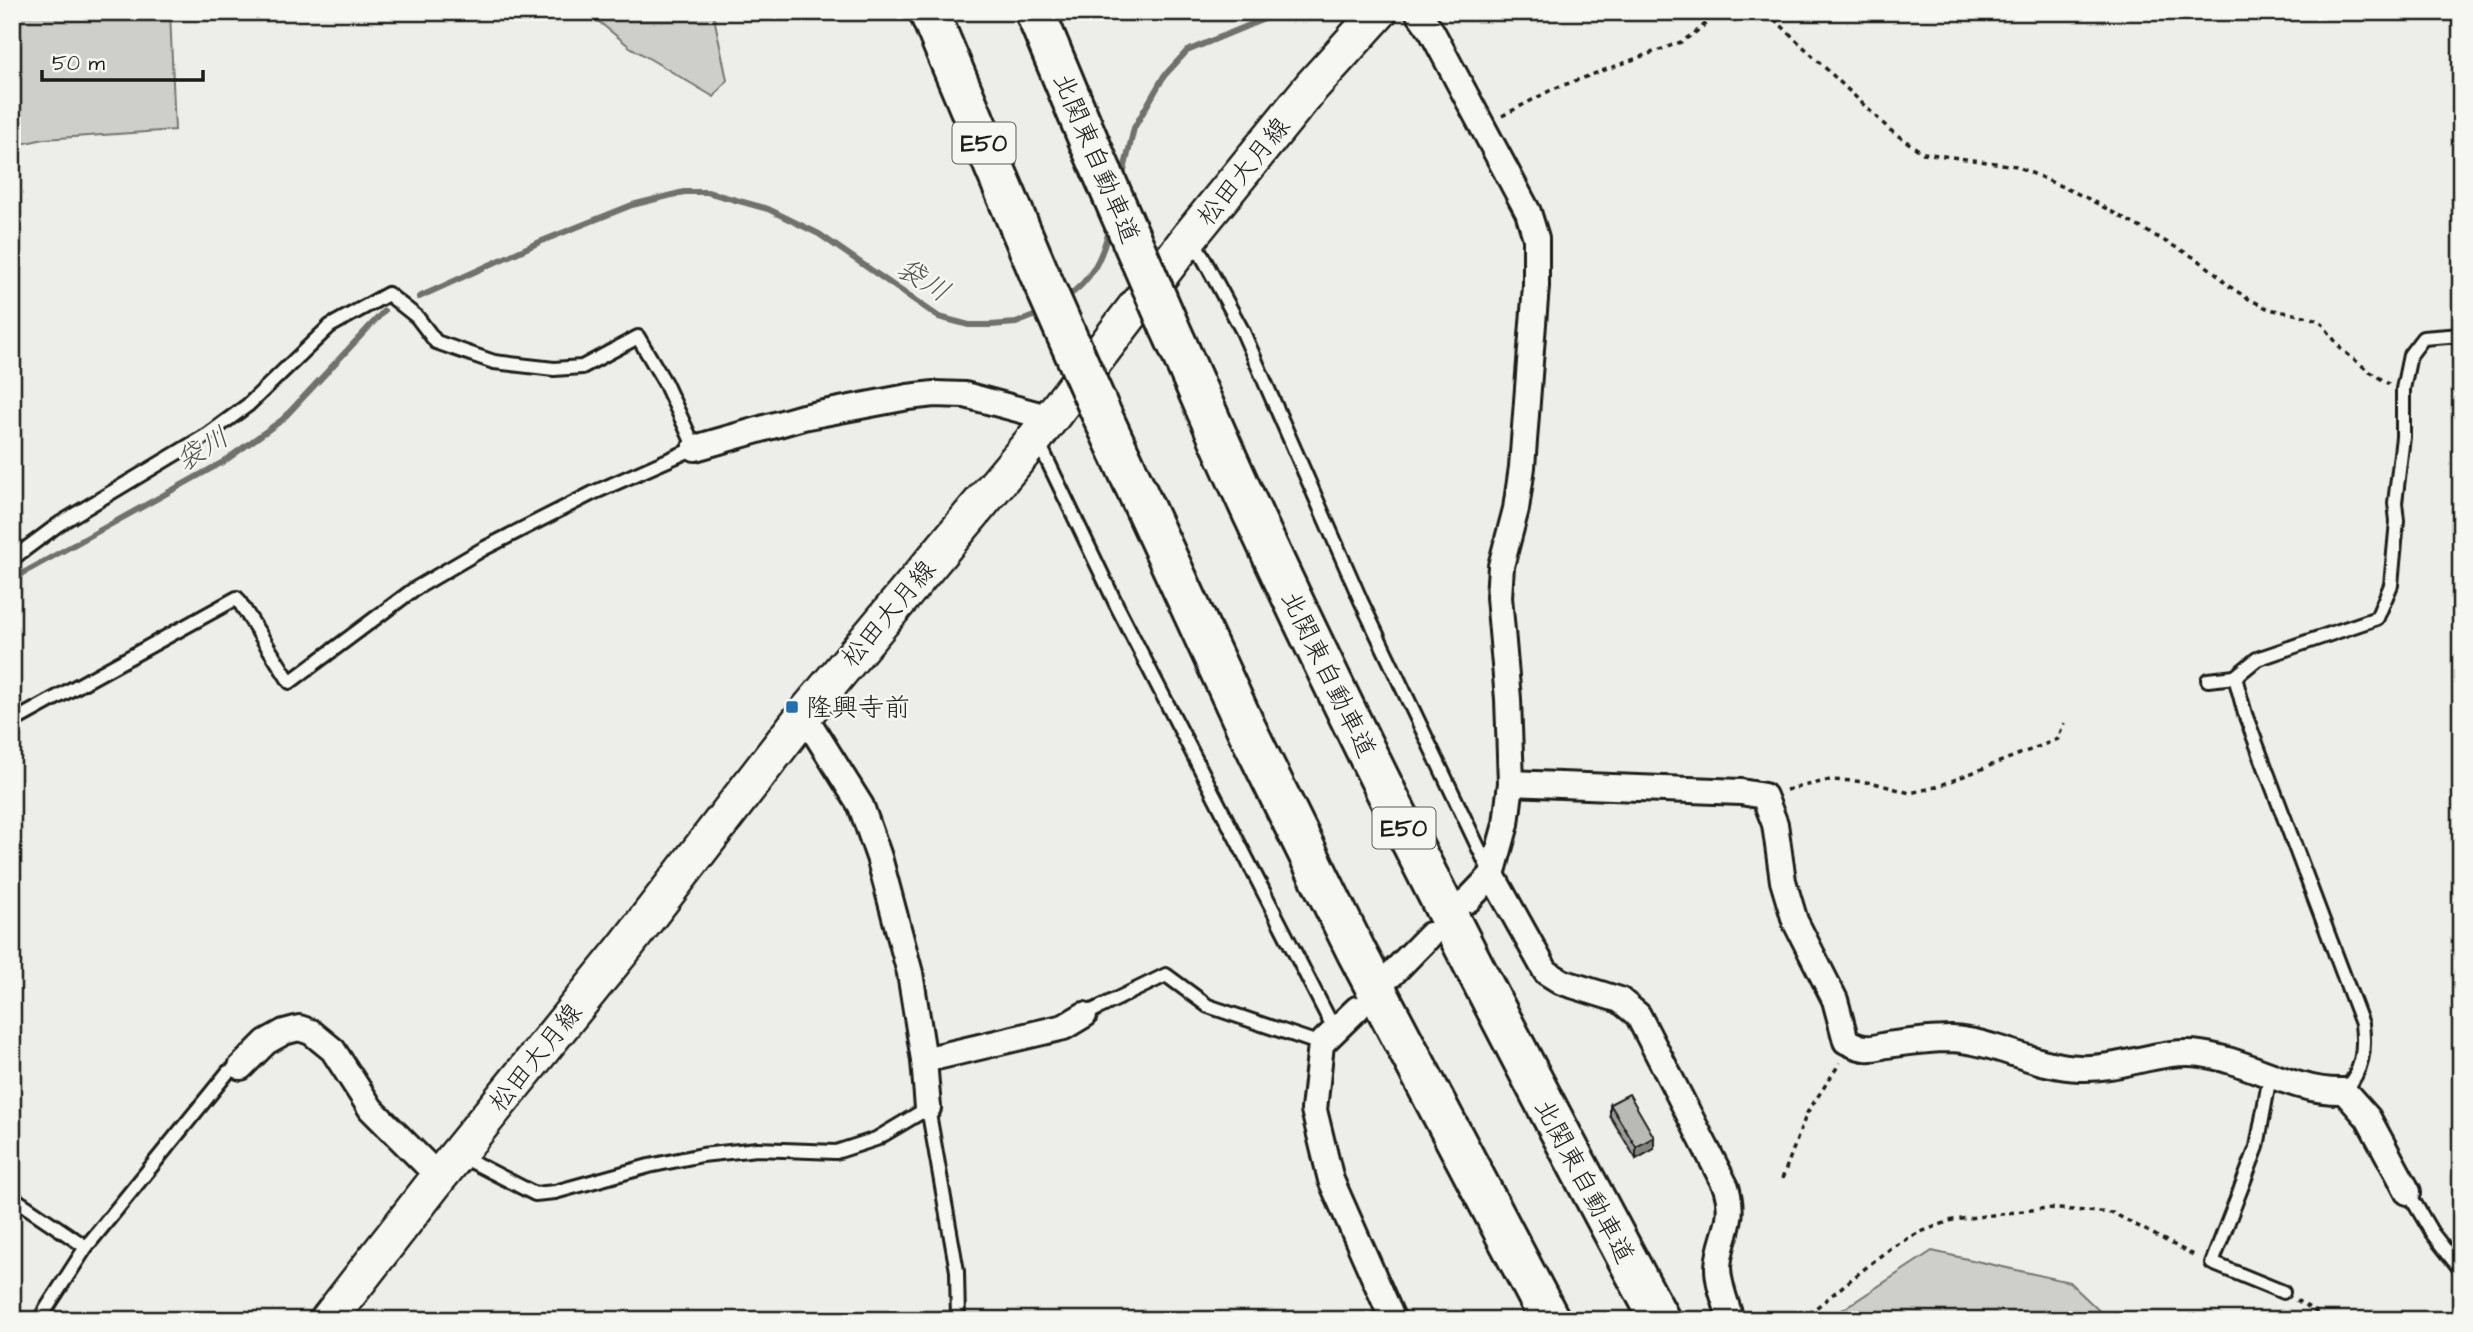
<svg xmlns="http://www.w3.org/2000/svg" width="2473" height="1332" viewBox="0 0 2473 1332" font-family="'Architects Daughter','Klee One',sans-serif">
<rect width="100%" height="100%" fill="#edede9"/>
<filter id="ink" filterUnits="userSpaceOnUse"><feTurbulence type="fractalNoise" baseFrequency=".0143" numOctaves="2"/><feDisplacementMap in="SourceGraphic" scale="14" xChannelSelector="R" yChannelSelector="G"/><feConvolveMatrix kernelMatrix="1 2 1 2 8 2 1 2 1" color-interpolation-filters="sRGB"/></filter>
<g filter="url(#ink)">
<g fill="#cececb" stroke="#757574" stroke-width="2">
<polygon points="12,12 170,12 175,130 44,139 12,146"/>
<polygon points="587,12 713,12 727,80 714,97 630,47"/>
<polygon points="1932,1251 2069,1282 2109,1320 1827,1320"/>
</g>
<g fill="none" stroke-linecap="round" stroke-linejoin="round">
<g stroke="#6f6f6d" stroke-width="6">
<polyline points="1122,179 1134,128 1164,76 1187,51 1264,19 1272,12"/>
<polyline points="419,297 542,241 632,205 684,192 707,192 768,209 819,234 939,317 969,325 991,325 1016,323 1044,312"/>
<path d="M1065,298C1092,281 1102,257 1110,227"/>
<polyline points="12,582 23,573 223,462 282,420 384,311"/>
</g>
<g stroke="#1c1c1c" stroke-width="18">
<g id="service">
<polyline points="1193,239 1243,332 1361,601 1490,872"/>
<polyline points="1038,441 1117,606 1335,1031"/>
<polyline points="12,559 59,524 207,435 248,405 330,326 388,294 417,317 436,342 494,362 554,369 582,367 638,337 665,383 695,448 593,493 483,549 413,590 290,682 237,598 12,722"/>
<polyline points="2208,680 2235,677"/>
<polyline points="1084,1015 1166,975 1208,1006 1321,1044"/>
<polyline points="2270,1076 2257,1147 2212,1263 2283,1292"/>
<path d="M2344,1091C2363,1071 2365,1049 2362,1024L2245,714L2235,677L2257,659L2377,618L2391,585L2397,521L2395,503L2403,437V389L2410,355L2423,338L2461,335"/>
<polyline points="461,1156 535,1194 555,1192 649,1166 702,1155 757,1149 836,1152 876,1139 928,1108 957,1271 958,1320"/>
<polyline points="2408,1192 2432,1233 2461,1270"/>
<polyline points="12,1197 86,1247"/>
<polyline points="39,1320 86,1247 228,1072 241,1067"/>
</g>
</g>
<g stroke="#1c1c1c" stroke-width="30">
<g id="minor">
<polyline points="1418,12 1432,32 1528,212 1536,238 1536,286 1531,349 1522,467 1516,509 1501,566 1499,597 1508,699 1511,783 1506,824 1492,875 1468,900"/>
<polyline points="695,448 803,417 908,397 934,394 965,395 1051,418"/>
<polyline points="804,715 861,806 879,857 910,973 924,1060 928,1108"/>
<path d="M1511,783L1741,792L1764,796L1775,824L1783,881L1795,921L1835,1000L1846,1041C1852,1044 1859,1048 1866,1048C1873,1049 1881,1046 1887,1045C1908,1042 1929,1039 1951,1039C1995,1041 2036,1067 2080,1068C2120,1070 2164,1048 2201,1054C2250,1061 2294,1093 2344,1091L2368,1118L2408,1192"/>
<path d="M1492,875L1546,972L1562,982L1620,1000L1638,1015L1726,1187C1737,1223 1720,1235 1718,1267C1718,1285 1726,1303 1731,1320"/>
<polyline points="1391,975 1430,935"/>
<polyline points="1357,1009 1321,1044 1314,1110 1331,1180 1393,1320"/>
<polyline points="924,1060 1064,1027 1084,1015"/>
<polyline points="241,1067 266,1042 284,1032 299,1028 311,1032 333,1050 371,1109 439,1177"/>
</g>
</g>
<g stroke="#1c1c1c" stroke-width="40">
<polyline id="secondary" points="328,1320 439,1177 625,947 804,715 1036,437 1191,235 1312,86 1379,12"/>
</g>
<g stroke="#1c1c1c" stroke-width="44">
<g id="motorway">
<polyline points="929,12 1039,273"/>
<polyline points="1035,12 1090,144"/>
<path d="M1169,326C1198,390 1225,455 1255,519C1381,791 1518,1056 1660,1320"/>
<polyline points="1101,413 1247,730 1357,953 1550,1320"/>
</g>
</g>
<g stroke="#1c1c1c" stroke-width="3.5" stroke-dasharray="5 5" stroke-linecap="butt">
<polyline points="1767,12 1890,130 1923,153 2016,166 2087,198 2197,259 2217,274 2226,284 2247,298 2269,309 2309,317 2321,322 2341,349 2370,372 2389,384"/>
<polyline points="1502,116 1553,89 1681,42 1696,32 1719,12"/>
<polyline points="1786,790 1830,780 1854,781 1874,783 1910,793 1936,787 2058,739 2064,723"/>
<polyline points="1782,1179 1807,1113 1840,1063"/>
<polyline points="2296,1300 2330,1320"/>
<polyline points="1801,1320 1889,1249 1918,1233 1953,1220 2047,1208 2113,1213 2197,1257"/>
<polyline points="2450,1320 2461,1308"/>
</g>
<use href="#service" stroke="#f6f6f2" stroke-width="12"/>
<use href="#minor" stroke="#f6f6f2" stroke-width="24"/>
<use href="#secondary" stroke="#f6f6f2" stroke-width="35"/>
<use href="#motorway" stroke="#f6f6f2" stroke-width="38"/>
<g stroke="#1c1c1c" stroke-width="44" stroke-linecap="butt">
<g id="motorway-bridge">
<polyline points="1090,144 1169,326"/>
<polyline points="1039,273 1101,413"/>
</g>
</g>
<use href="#motorway-bridge" stroke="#f6f6f2" stroke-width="38"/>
</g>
<polygon fill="#9f9f9d" stroke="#1c1c1c" stroke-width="2" points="1610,1104 1654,1149 1636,1159 1610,1116"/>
<polygon fill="#82827f" stroke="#1c1c1c" stroke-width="2" points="1654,1137 1654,1149 1636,1159 1636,1147"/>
<polygon fill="#b9b9b6" stroke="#1c1c1c" stroke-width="2" points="1629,1094 1654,1137 1636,1147 1610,1104"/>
</g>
<rect fill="#1f6fb2" stroke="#f6f6f2" stroke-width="2.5" x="785" y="700" width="14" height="14" rx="3.5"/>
<g text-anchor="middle" stroke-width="5" stroke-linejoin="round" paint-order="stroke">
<g fill="#f6f6f2" stroke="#5d5d5c" stroke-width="2">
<rect x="952.5" y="122.5" width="63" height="41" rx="5"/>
<rect x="1372.5" y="807.5" width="63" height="41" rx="5"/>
</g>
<g font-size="24" font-weight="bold" fill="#1c1c1c">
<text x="984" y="151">E50</text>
<text x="1404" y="836">E50</text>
</g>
<g font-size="26" fill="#1c1c1c" stroke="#f6f6f2">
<text transform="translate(1097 158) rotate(67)" y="9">北関東自動車道</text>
<text transform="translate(1243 171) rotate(-51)" y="9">松田大月線</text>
<text transform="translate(888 613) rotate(-50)" y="9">松田大月線</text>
<text transform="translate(1329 674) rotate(64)" y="9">北関東自動車道</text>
<text transform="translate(535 1057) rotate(-51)" y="9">松田大月線</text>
<text transform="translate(1585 1181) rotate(62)" y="9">北関東自動車道</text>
</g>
<g font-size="26" fill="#1c1c1c" stroke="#f6f6f2" text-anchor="start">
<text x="806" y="716">隆興寺前</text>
</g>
<g font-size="28" font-style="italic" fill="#535352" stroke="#f6f6f2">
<text transform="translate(924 279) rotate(32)" y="10">袋川</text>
<text transform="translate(202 448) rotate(-32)" y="10">袋川</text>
</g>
</g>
<rect width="2473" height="1332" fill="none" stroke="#f6f6f2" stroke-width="42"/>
<rect x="21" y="21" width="2431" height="1290" fill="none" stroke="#1c1c1c" stroke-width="2.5" filter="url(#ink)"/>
<path d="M42 70v10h161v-10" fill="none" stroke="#1c1c1c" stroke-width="3.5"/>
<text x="52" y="70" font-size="21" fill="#1c1c1c" stroke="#f6f6f2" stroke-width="5" paint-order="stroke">50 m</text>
</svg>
